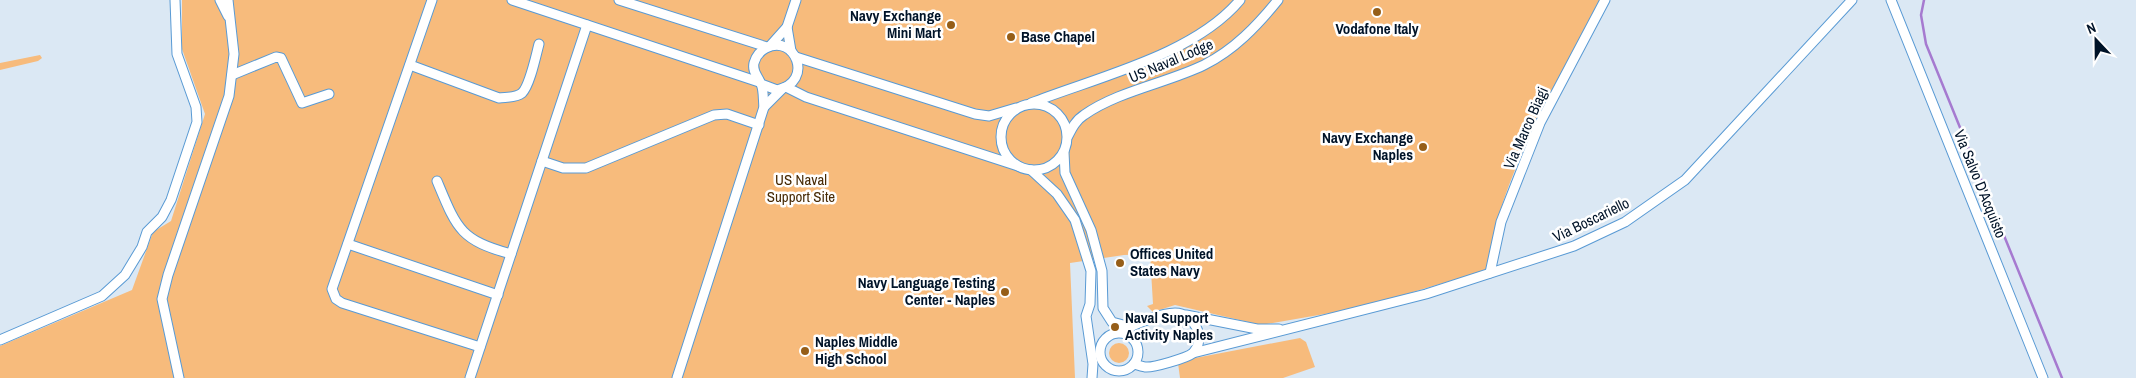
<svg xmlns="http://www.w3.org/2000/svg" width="2136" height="378" viewBox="0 0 2136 378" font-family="'Archivo Narrow',sans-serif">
<rect width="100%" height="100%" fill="#dbe8f4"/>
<g fill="#f7bb7c">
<path d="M182,0H1601C1559,81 1498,178 1487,270L1359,308L1261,325L1175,305L1153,312L1147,306L1153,304L1150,254L1124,255L1070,263L1075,378H0V346L132,290L153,232L171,221L205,114L182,49Z"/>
<polygon points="40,55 42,58 38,61 0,70 0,63"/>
<polygon points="1300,338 1306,342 1315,367 1283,378 1180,378 1178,363 1190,359"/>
<circle cx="1119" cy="353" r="10"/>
</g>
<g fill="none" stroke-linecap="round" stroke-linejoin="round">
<polyline stroke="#a67ad0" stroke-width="2.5" points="1924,0 1921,15 1926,44 2062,378"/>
<g stroke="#599ad4" stroke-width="11">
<g id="minor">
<polyline points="220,0 228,16"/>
<polyline points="432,0 332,289 336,299 342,303 480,347"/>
<polyline points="512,0 759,82"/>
<polyline points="619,0 767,47"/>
<polyline points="1891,0 2043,378"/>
<polyline points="787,27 791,51"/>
<polyline points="770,46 787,27 796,0"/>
<polyline points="796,57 975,114 989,116 1016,108"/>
<path d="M410,65L499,98C506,97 516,98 522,93C530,85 536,55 539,44"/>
<polyline points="232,75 276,57 281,58 302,103 329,94"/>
<polyline points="786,87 806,97 1018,166"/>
<path d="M1031,103C1097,77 1194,55 1240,0"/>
<circle cx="1034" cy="137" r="33"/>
<polyline points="764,107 783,88"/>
<path d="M1068,136C1072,128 1076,120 1084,115C1118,91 1167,83 1204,65C1234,50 1257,26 1278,0"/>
<polyline points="1064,152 1065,173 1091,230 1102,271 1103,308 1112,322 1131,327"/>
<polyline points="542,161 563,168 586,168 714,115 727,114 759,125"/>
<polyline points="1031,170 1057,194 1075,220 1091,271 1090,304 1086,316 1093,364 1092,378"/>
<path d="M437,181C457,229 460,240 511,254"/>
<polyline points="348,244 498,295"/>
<polyline points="1490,273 1501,222 1540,123 1605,0"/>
<polyline points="1186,315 1257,329 1279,329"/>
<circle cx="1119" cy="352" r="19"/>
<path d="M1116,333C1132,326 1159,313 1175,313C1194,313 1207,338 1193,353C1187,358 1153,368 1145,367C1141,366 1137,365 1134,364"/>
<polyline points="0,340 102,296 125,275 142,247 147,232 162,217 171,200 197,122 196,107 177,54 175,0"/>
<polyline points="1193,353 1426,294 1574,246 1625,222 1685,180 1852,0"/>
<polyline points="179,378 162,299 168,275 229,96 234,54 228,0"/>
<polyline points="470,378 587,25"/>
<path d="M677,378L764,107C763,101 764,90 761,84C758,76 752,72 754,63C756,56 760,51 766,48C795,33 815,82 777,90L761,84"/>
</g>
</g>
<use href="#minor" stroke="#fff" stroke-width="9"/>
</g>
<g fill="#965e18" stroke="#fff" stroke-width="2">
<circle cx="1377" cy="12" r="5"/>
<circle cx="951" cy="25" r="5"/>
<circle cx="1011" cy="37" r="5"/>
<circle cx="1423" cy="147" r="5"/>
<circle cx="1120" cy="263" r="5"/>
<circle cx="1005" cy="292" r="5"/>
<circle cx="1115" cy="327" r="5"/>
<circle cx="805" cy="351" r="5"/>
</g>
<g text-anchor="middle" stroke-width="5" stroke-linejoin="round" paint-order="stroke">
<g font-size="15" font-weight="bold" fill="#001328" stroke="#fff" text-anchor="start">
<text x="941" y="21" text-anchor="end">Navy Exchange<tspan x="941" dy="17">Mini Mart</tspan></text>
<text x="1377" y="34" text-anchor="middle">Vodafone Italy</text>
<text x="1021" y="42">Base Chapel</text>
<text x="1413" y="143" text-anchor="end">Navy Exchange<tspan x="1413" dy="17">Naples</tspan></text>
<text x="1130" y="259">Offices United<tspan x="1130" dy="17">States Navy</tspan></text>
<text x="995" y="288" text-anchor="end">Navy Language Testing<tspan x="995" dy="17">Center - Naples</tspan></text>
<text x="1125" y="323">Naval Support<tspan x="1125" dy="17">Activity Naples</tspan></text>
<text x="815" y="347">Naples Middle<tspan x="815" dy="17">High School</tspan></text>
</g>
<g font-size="15" fill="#001328" stroke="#fff">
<text transform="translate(1171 61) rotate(-23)" y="5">US Naval Lodge</text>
<text transform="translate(1526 128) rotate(-66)" y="5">Via Marco Biagi</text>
<text transform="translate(1980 184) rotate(68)" y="5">Via Salvo D'Acquisto</text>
<text transform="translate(1591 220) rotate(-26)" y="5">Via Boscariello</text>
</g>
<g font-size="15" fill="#472a05" stroke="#fff">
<text x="801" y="185">US Naval<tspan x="801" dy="17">Support Site</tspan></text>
</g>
</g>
<g transform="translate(2096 40) rotate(338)" stroke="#ffffff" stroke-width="4" paint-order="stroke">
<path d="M0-4L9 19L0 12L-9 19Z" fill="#001328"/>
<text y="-8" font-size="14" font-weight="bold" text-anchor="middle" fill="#001328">N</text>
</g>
</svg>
